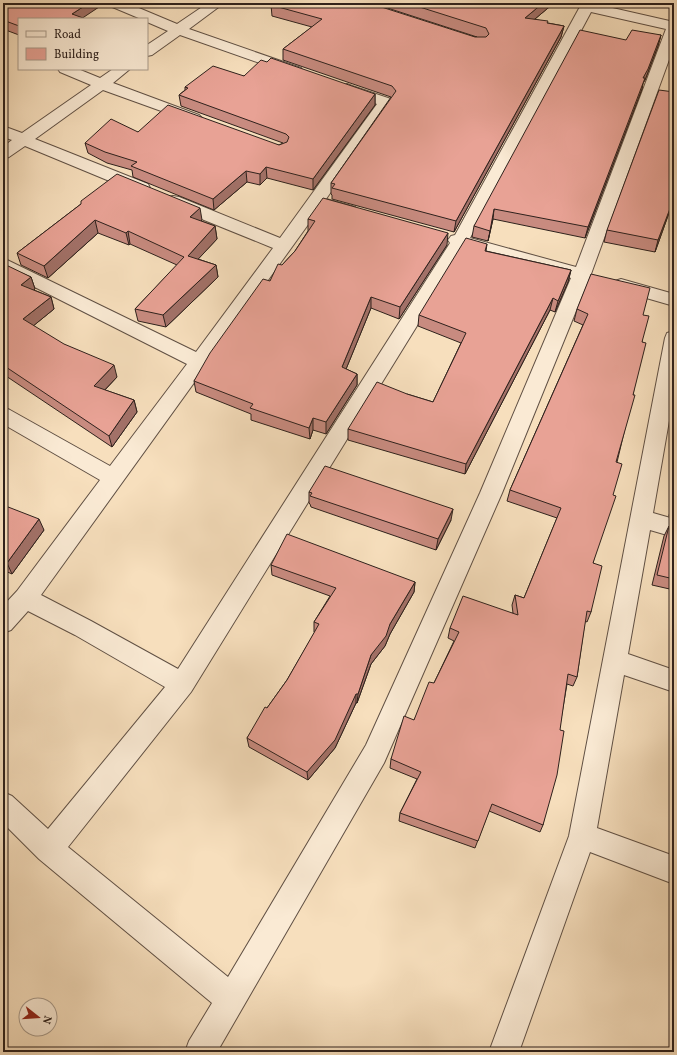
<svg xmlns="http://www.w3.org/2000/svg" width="677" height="1055" viewBox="0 0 677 1055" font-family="Vollkorn,serif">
<rect width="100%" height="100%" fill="#f7dfbd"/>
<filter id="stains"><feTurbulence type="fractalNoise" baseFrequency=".005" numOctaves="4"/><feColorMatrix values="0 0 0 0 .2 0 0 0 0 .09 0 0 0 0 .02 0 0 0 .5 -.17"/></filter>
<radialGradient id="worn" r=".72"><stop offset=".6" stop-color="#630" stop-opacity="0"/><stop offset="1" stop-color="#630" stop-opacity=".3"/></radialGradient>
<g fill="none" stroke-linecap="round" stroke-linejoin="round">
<g stroke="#605044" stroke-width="2">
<g id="street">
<polygon points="108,3 127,3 177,24 208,3 224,3 189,29 301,68 303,71 301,74 296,75 291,74 180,35 152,55 147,56 147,45 168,31 147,22 147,19 141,19 110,6"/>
<path d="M582,3H596L595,4L674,22V46L591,274L502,493L384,763L217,1052H185L189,1041L212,1003L39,859L3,823V792L12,796L48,829L165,687L75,635L28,611L11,630L3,633V606L17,591L100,480L3,424V407L10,410L110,466L187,364L3,271V258L196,352L273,248L167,205L165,201L167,197L173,196L179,197L280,238L377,104L342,92L339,89L342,86L347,84L352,86L391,99L394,102L326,199L355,207L357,211L355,215L349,216L320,208L41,595L91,621L178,669L450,243L448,240L451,236L455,235ZM591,12L666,29L576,267L470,238ZM465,248L571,278L480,493L366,745L228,977L68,847L191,692Z"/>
<polygon points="58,69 78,69 100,78 113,69 130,69 113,83 199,115 202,118 199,121 194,123 189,121 103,90 35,139 148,184 150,188 148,192 142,193 136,192 25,146 9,157 3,159 3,147 12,140 3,137 3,126 22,133 91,85 60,72"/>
<polygon points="621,279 674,294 674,306 615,289 612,285 615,281"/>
<polygon points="674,331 674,392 653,513 674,519 674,537 650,530 628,654 674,670 674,692 624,675 597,828 674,856 674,884 590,852 519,1052 489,1052 569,836 665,338 667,333"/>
</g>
</g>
<use href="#street" fill="#faead4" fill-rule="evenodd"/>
</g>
<g fill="#c88b80" stroke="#2e211c">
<polygon points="3,3 83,18 19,19 19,35 3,29"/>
<polygon points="372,3 554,3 535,19 548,23 564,26 561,37 454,232 332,199 332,195 331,194 331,183 391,97 283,60 283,49 312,27 272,16 271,5 477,37"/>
<polygon points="661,35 658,46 645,80 643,83 642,89 585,238 493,219 488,241 472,237 474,226 626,40"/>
<polygon points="244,76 375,94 375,105 313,190 267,178 260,185 247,182 214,210 133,177 132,170 107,163 88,153 85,143 138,132 279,145 283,143 181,106 179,95 185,90 185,87"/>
<polygon points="674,199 655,252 604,242 607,230"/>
<polygon points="81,204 202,220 201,221 215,226 217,239 198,259 216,265 218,277 166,327 138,321 135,309 177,265 130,244 129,245 98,233 48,278 21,265 17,253"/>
<polygon points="308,219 447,245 399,319 371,308 346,369 357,374 357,385 326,434 313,430 310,439 251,420 251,414 196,392 194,381 282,265 295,251 308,231"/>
<polygon points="487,244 486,251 571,270 568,282 555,312 550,310 465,474 348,440 348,429 407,394 433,402 461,343 418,326 419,315"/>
<polygon points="3,265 31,277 35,289 34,290 51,297 54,309 33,326 117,377 105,390 134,400 137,412 112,447 3,374"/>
<polygon points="577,309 643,315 642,342 633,395 593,563 591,612 587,622 585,621 577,677 573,686 567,684 543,825 540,832 489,811 475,848 399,821 400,813 417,779 390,768 391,759 414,720 434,683 454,641 448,638 450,628 513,613 512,605 515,595 524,598 557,518 507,501 510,490 583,325 574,321"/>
<polygon points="674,490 674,518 669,516"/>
<polygon points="309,492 451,520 436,550 311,507 310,504 309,503"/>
<polygon points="3,505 44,530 12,574 3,570"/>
<polygon points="669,526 674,527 674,590 652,585 664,536"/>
<polygon points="271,565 415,582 414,592 390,634 385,646 371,664 357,703 356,703 335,748 308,780 249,747 247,738 267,708 287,680 315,632 314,632 314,622 330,596 272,575"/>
</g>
<g fill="#a27168" stroke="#2e211c">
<polygon points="89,3 105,3 81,19 72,14"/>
<polygon points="543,3 554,3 523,29 525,18"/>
<polygon points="564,26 561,37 454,232 456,221"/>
<polygon points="661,35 658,46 645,80 643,83 642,89 585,238 588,227 643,78"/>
<polygon points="375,94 375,105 313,190 313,179"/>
<polygon points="266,167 267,178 260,185 260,174"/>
<polygon points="246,171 247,182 214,210 213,199"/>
<polygon points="674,198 674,199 655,252 658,240"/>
<polygon points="200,208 202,220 191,230 190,217"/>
<polygon points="494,209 493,219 488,241 490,231"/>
<polygon points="95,220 98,233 48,278 44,266"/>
<polygon points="215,226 217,239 190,268 188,256"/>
<polygon points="128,231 130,244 129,245 126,233"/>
<polygon points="448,233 447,245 399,319 400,307"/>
<polygon points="216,265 218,277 166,327 163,315"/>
<polygon points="571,270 568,282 555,312 558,301"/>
<polygon points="31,277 35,289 25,297 21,285"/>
<polygon points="51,297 54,309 27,331 23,319"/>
<polygon points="371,297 371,308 342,379 342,367"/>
<polygon points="553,298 550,310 465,474 466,464"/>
<polygon points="114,365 117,377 97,398 94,386"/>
<polygon points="357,374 357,385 326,434 326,422"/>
<polygon points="134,400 137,412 112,447 109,436"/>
<polygon points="313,418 313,430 310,439 309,428"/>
<polygon points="453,509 451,520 436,550 438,539"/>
<polygon points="39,519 44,530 12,574 7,563"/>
<polygon points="415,582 414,592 390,634 385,646 371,664 357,703 358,694 371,655 390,624"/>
<polygon points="356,694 356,703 335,748 308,780 307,772"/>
</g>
<g fill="#e8a295" stroke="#2e211c">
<polygon points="3,3 89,3 72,14 86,19 19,19 19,26 3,20"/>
<polygon points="274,3 369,3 475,37 486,37 489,34 486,28 407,3 543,3 525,18 548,21 547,23 564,26 456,221 332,188 335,184 331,183 396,91 392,86 283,49 322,19 271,5"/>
<polygon points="580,30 626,40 632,30 661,35 648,69 643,78 645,78 588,227 494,209 490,231 474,226"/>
<polygon points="271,58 375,94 313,179 266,167 260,174 246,171 213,199 131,166 137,162 105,152 85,143 111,119 138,132 168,105 279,145 287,142 289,137 286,134 179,95 188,88 185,87 213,66 244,76 261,60 267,62"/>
<polygon points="659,90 674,92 674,198 658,240 607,230"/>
<polygon points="117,174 200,208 190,217 215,226 188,256 216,265 163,315 135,309 184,257 128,231 126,233 95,220 44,266 17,253 81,204 81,201"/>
<polygon points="323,198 448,233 400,307 371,297 342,367 357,374 326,422 313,418 309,428 250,408 253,404 194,381 210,353 263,279 270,281 278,264 282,265 295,251 315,221 308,219"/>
<polygon points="466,238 487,244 485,251 571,270 558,301 553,298 466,464 348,429 377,382 407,394 433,402 466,333 419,315"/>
<polygon points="4,264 31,277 21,285 51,297 23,319 64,344 114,365 94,386 134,400 109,436 3,365 3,265"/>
<polygon points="591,274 650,288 643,315 649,316 642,342 646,343 633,395 635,395 616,462 622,464 613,495 616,496 593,563 602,566 591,612 587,611 577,677 568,674 560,730 564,731 557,775 543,825 492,804 478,841 400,813 421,772 391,759 404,716 414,720 429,682 434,683 459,632 450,628 463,596 518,615 515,595 524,598 561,508 510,490 588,314 577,309"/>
<polygon points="325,466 453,509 438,539 310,496 312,493 309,492"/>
<polygon points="3,505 39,519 7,563 3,562"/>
<polygon points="669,526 674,527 674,579 657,575"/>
<polygon points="287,534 415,582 390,624 386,636 371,655 358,694 356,694 335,740 307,772 247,738 265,707 267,708 287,680 319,624 314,622 336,588 271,565"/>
</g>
<rect width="677" height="1055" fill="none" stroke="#f7dfbd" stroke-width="16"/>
<rect x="4" y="4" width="669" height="1047" fill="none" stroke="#2e211c" stroke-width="2"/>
<rect x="8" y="8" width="661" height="1039" fill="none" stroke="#2e211c"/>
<rect x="18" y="18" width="130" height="52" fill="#faead4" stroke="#a89a8a"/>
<rect x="26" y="31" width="20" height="6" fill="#faead4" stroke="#a89a8a"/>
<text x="54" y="38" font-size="12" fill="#2e211c">Road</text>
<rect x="26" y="48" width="20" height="12" fill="#e8a295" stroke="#a89a8a"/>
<text x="54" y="58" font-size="12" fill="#2e211c">Building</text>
<g transform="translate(38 1017) rotate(107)"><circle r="19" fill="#faead4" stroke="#a89a8a"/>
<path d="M0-3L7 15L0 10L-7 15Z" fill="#8f2418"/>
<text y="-6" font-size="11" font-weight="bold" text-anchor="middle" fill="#2e211c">N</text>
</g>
<rect width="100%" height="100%" filter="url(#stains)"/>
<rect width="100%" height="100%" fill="url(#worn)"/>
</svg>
